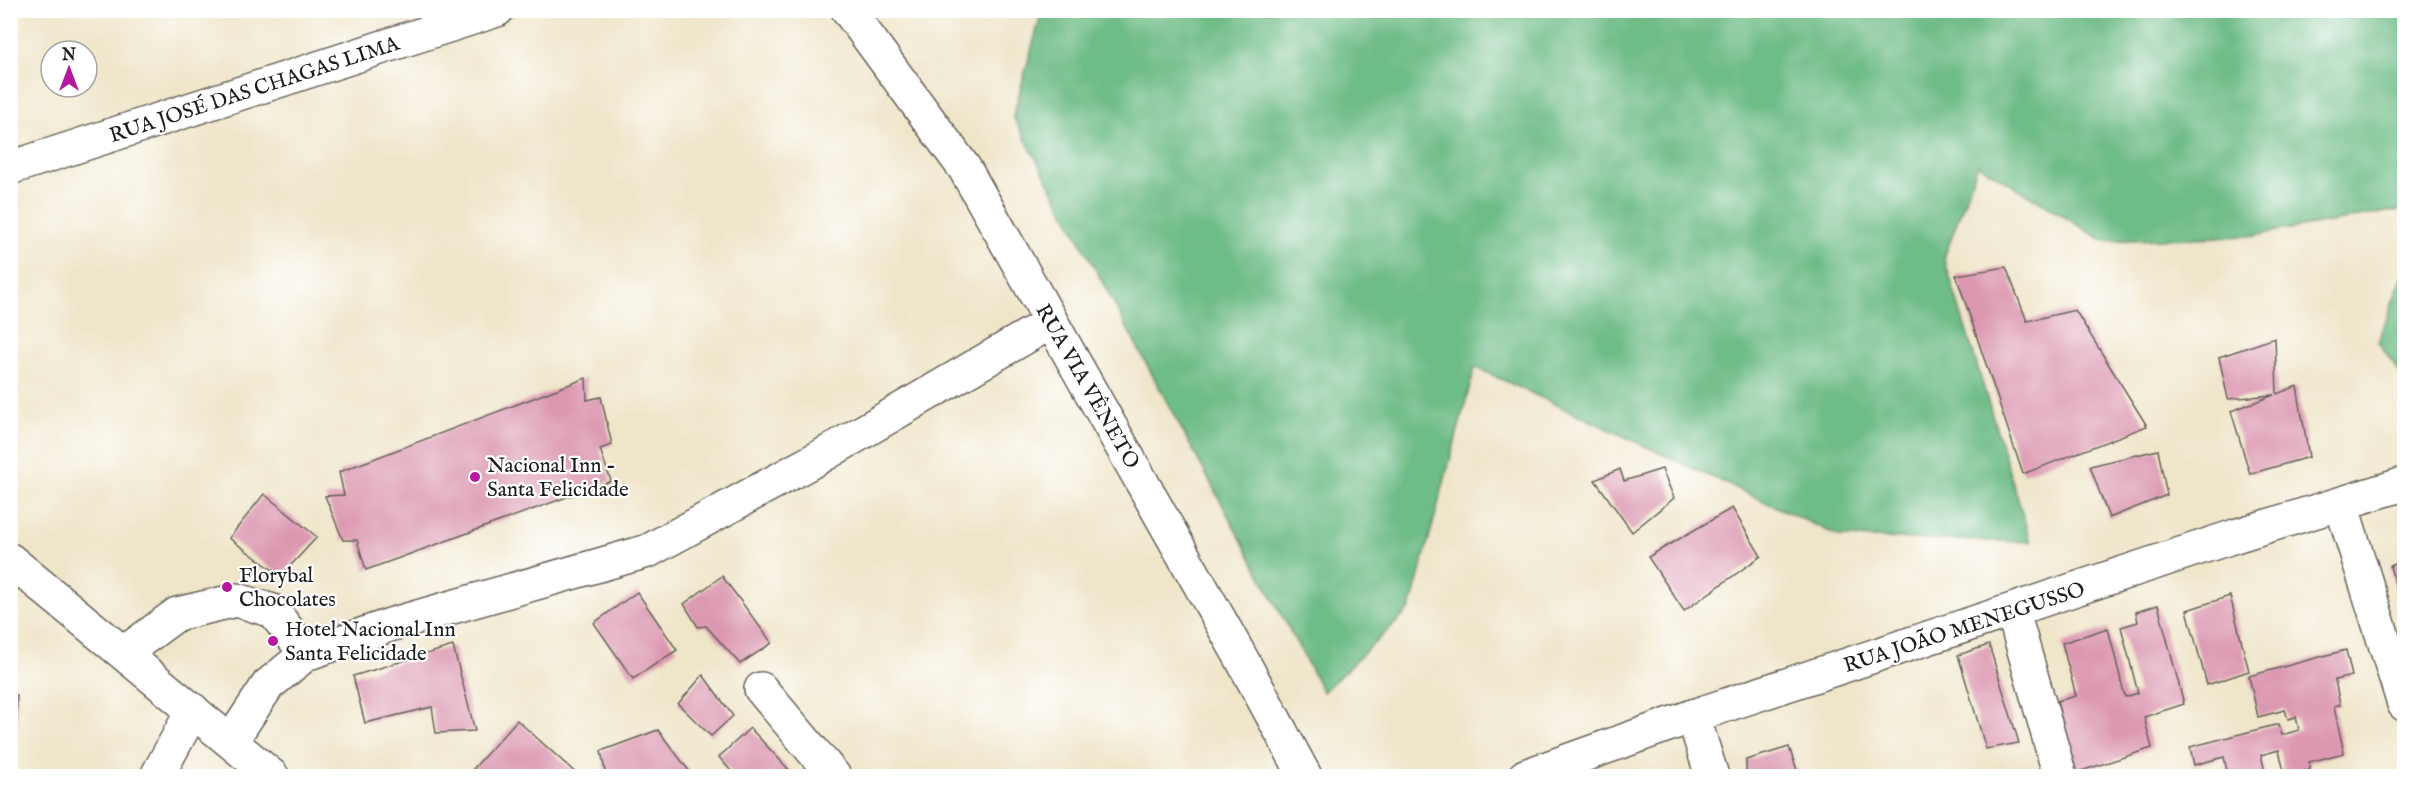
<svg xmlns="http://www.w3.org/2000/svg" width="2415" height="787" viewBox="0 0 2415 787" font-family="'IM FELL English',serif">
<rect width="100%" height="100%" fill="#fff"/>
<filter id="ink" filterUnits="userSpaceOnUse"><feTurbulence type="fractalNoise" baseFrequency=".0167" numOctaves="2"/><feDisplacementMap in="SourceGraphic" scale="12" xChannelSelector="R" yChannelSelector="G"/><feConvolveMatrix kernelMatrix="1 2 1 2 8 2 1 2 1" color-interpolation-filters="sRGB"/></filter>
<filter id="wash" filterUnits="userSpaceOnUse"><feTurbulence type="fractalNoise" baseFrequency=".008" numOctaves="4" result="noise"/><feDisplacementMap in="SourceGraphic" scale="24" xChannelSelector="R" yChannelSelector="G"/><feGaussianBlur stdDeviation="1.35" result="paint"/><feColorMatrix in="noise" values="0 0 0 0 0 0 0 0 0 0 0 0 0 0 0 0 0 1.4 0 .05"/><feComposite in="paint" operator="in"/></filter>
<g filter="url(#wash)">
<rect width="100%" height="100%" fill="#efe5c9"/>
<g fill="#6ebc86" stroke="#456c51" stroke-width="1.5">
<polygon points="1042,11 2404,11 2404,209 2249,236 2104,241 1978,164 1944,258 2031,542 1841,537 1475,367 1410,609 1323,692 1013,116"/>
<polygon points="2404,272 2404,379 2378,342"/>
</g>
<g id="blocks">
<g fill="#dc98b1">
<polygon points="2006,267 2027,321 2075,310 2147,426 2023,474 1956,275"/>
<polygon points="2275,338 2277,394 2297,386 2309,457 2250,474 2231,411 2274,395 2228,399 2219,357"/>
<polygon points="586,378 587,400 601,397 612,445 600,449 611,481 366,570 357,540 343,540 325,496 344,495 339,472"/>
<polygon points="2158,450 2167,495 2109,518 2090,466"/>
<polygon points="1620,469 1624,481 1662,469 1674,498 1632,532 1595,480"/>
<polygon points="264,494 317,537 281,576 229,538"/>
<polygon points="1732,508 1761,556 1684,611 1648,557"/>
<polygon points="2404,561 2404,617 2390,566"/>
<polygon points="722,576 772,643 740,664 706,626 698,627 684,604"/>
<polygon points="637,592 677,650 633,679 594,623"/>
<polygon points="2230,596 2249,671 2207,685 2187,610"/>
<polygon points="2158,605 2184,704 2144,717 2152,748 2075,773 2057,701 2076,696 2062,643 2108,628 2125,697 2138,693 2121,627 2138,622 2136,612"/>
<polygon points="1989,645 2019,743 1986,749 1958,655"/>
<polygon points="453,646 475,731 436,733 432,707 365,723 353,676"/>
<polygon points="2346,650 2352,676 2335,680 2340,705 2334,707 2344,753 2309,762 2310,770 2285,776 2279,750 2261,755 2266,776 2228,776 2224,757 2194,765 2190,747 2279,724 2282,735 2299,730 2296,717 2288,719 2285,710 2258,717 2249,676"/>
<polygon points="703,675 733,716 711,736 678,704"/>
<polygon points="10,694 17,695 16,744 10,744"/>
<polygon points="517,720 579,776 484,776 473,769"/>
<polygon points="750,728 794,775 735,776 719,757"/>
<polygon points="658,730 693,776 606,776 601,751"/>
<polygon points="1789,747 1799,776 1746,776 1746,760"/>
</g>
</g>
</g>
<g filter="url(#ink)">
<use href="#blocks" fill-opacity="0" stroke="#666259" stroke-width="1.5"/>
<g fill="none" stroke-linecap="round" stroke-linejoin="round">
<g stroke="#666259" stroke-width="36">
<g id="street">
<polyline points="10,168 497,10"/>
<polyline points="2341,504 2404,704"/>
<polyline points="2013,612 2060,776"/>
<polyline points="124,653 177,614 237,600 273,611 306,654"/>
<polyline points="761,689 834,776"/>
<polyline points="1693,716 1712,776"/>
<polyline points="231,741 268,685 306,654 393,624 648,551 820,457 1051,322"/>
<polyline points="157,776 193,710"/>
<polyline points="1525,776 1693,716 2235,536 2404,484"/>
</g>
</g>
<g stroke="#666259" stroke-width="36">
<polyline id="secondary" points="848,10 965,169 1239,654 1305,776"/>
</g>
<g stroke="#666259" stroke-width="36">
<polyline id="primary" points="10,560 272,776"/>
</g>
<use href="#street" stroke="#fff" stroke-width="33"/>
<use href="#secondary" stroke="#fff" stroke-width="33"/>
<use href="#primary" stroke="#fff" stroke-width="33"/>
</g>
</g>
<g fill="#b5179e" stroke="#fff" stroke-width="2">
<circle cx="475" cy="477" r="6"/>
<circle cx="227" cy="587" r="6"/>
<circle cx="273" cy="641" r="6"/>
</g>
<g text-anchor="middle" stroke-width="4.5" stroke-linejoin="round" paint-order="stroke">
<g font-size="21" fill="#1c1c1c" stroke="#fff">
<text transform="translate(254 89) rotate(-18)" y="7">RUA JOSÉ DAS CHAGAS LIMA</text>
<text transform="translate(1088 386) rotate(60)" y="7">RUA VIA VÊNETO</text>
<text transform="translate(1964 627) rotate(-18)" y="7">RUA JOÃO MENEGUSSO</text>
</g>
<g font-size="21" fill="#1c1c1c" stroke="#fff" text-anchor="start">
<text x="487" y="472">Nacional Inn -<tspan x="487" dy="24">Santa Felicidade</tspan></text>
<text x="239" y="582">Florybal<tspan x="239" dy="24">Chocolates</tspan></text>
<text x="285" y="636">Hotel Nacional Inn<tspan x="285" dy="24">Santa Felicidade</tspan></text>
</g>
</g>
<rect width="2415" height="787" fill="none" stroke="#fff" stroke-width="36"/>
<g transform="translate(69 69)"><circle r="28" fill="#ffffff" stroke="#a4a4a4" stroke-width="1.5"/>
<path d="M0-4.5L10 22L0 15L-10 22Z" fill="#b5179e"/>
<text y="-9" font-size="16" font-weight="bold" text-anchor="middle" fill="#1c1c1c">N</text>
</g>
</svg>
